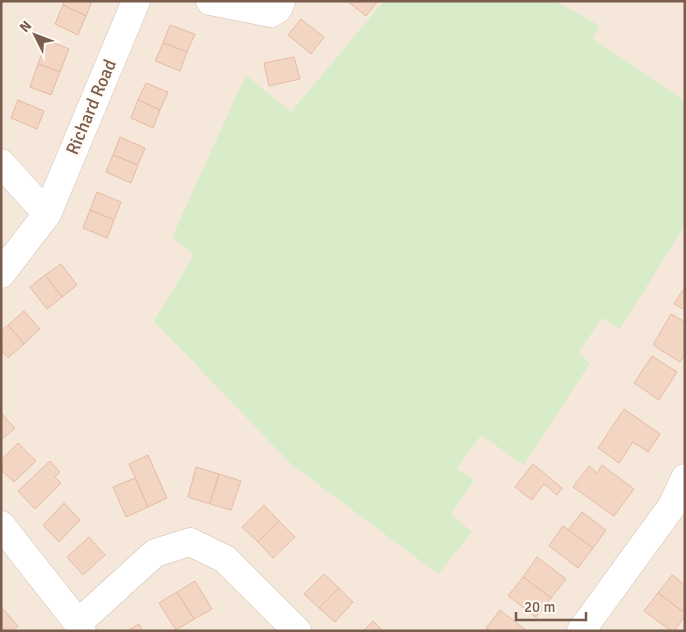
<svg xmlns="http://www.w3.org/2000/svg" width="686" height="632" viewBox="0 0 686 632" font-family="Signika,sans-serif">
<rect width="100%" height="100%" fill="#fdf6ec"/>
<rect fill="#f5e8da" x="1" y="1" width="684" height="630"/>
<polygon fill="#d8ecc9" points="384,1 556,1 600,26 592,38 685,101 685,225 620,329 602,318 578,353 590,363 524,465 481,435 457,469 474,481 451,514 472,532 438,574 291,464 154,321 194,255 172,237 246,75 291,112"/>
<g fill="#f3d5c3" stroke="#e6bba3">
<polygon points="64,1 92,1 86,16 63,5"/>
<polygon points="347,1 378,1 366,16"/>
<polygon points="63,5 86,16 78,35 55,24"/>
<polygon points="301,19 324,37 311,54 288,35"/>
<polygon points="170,25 195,34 187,52 163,43"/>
<polygon points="47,40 69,49 60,72 38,64"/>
<polygon points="163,43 187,52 180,71 155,61"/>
<polygon points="294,57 300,79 269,86 264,63"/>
<polygon points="38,64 60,72 51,95 30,87"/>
<polygon points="146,83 168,92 160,110 138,100"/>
<polygon points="18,100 44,111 37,129 11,118"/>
<polygon points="138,100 160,110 153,128 131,118"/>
<polygon points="120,137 145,148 138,165 113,155"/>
<polygon points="113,155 138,165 131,183 106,172"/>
<polygon points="97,192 121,202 114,220 90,210"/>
<polygon points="90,210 114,220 107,238 83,228"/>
<polygon points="61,264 77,285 62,297 45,275"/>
<polygon points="45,275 62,297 47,309 30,287"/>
<polygon points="685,287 685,310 674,304"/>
<polygon points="24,311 40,329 24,344 8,325"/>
<polygon points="671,314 685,322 685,354 680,362 653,345"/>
<polygon points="8,325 24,344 8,358 1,350 1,331"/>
<polygon points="652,356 677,372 659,400 634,383"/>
<polygon points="624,409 660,434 648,452 633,442 619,463 598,448"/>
<polygon points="1,413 15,428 1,440"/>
<polygon points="18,443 36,461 14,482 1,470 1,460"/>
<polygon points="148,455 167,498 148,507 129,464"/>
<polygon points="50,461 60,472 55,477 61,483 35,509 18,491"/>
<polygon points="533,464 562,488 557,495 544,484 532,500 515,487"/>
<polygon points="602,465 634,489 614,516 573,487 589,466 597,473"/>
<polygon points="196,467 219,474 210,504 188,497"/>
<polygon points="219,474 241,481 231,510 210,504"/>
<polygon points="135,478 148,507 126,517 113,487"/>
<polygon points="64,503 80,520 59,542 43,525"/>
<polygon points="264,505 279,521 258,542 242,527"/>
<polygon points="582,512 606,530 593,548 568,530"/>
<polygon points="279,521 295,537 273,558 258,542"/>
<polygon points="563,526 593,548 578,568 549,546"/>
<polygon points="89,537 105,555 83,575 67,557"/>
<polygon points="537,557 566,579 551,598 523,577"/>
<polygon points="324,574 339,588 319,608 304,594"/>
<polygon points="672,575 685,585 685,613 658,593"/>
<polygon points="523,577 551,598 536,617 508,596"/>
<polygon points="195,581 212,609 194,619 177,592"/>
<polygon points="339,588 353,602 335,622 319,608"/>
<polygon points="177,592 194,619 176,630 159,603"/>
<polygon points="658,593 685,613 685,616 674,631 671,631 644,611"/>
<polygon points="2,608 18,626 13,631 1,631"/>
<polygon points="500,610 527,631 490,631 486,628"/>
<polygon points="373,621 383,631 363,631"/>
<polygon points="139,624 143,631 127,631"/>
</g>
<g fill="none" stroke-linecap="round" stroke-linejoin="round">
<g stroke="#d1beb0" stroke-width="29">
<g id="minor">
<polyline points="210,1 271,13 278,9 281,1"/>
<polyline points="1,163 47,214"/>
<polyline points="1,274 47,214 136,1"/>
<polyline points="1,525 78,623 82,631"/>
<polyline points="78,623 155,553 190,542 225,559 297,631"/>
<polyline points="581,631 672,506 685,478"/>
</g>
</g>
<use href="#minor" stroke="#fff" stroke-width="28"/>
</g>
<g text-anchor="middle" stroke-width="4.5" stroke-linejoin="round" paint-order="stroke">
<g font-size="18" fill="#7a5c4d" stroke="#fffaf3">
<text transform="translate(91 107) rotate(-67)" y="6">Richard Road</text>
</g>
</g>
<rect width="686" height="632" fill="none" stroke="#7a5c4d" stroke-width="5"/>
<g transform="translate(35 35) rotate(312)" stroke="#fffaf3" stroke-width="4" paint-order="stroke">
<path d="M0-4L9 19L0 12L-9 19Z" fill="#7a5c4d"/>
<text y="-8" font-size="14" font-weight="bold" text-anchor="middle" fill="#7a5c4d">N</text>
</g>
<path d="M516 612v8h70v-8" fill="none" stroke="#7a5c4d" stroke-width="2.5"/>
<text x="524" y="612" font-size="15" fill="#7a5c4d" stroke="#fffaf3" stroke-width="4" paint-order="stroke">20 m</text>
</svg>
